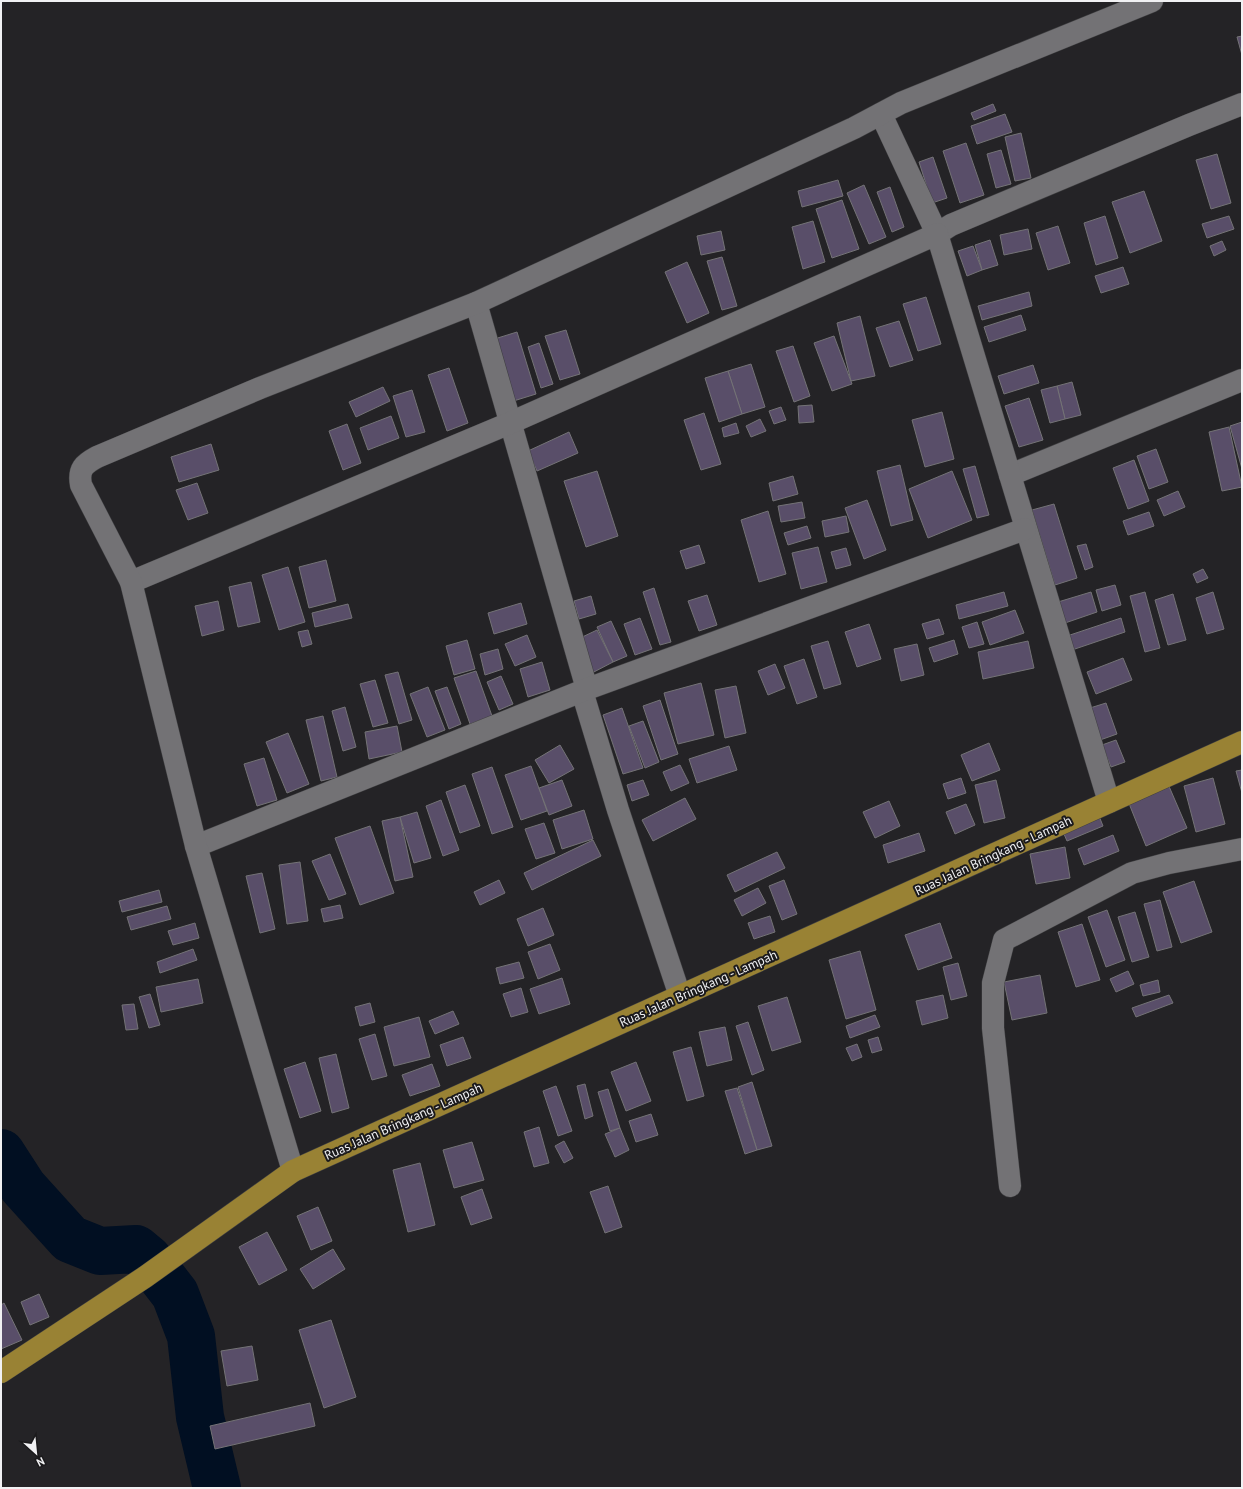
<svg xmlns="http://www.w3.org/2000/svg" width="1243" height="1489" viewBox="0 0 1243 1489" font-family="'PT Sans',sans-serif">
<rect width="100%" height="100%" fill="#242326"/>
<g fill="none" stroke-linecap="round" stroke-linejoin="round">
<polyline stroke="#010f22" stroke-width="48" points="1,1153 23,1187 70,1239 100,1251 136,1249 148,1259 175,1294 191,1336 200,1417 217,1488"/>
</g>
<g fill="#594e69" stroke="#747376">
<polygon points="1242,36 1242,55 1237,37"/>
<polygon points="993,104 996,111 974,120 971,113"/>
<polygon points="1005,114 1012,132 977,144 971,126"/>
<polygon points="1021,133 1031,178 1015,181 1005,137"/>
<polygon points="966,143 984,195 960,203 943,151"/>
<polygon points="1001,150 1011,184 996,188 987,154"/>
<polygon points="1217,154 1231,203 1211,209 1196,160"/>
<polygon points="933,157 947,198 932,203 919,162"/>
<polygon points="838,180 843,196 802,207 798,191"/>
<polygon points="864,185 886,237 869,244 847,193"/>
<polygon points="890,187 904,227 892,232 877,192"/>
<polygon points="1144,191 1162,241 1130,253 1112,202"/>
<polygon points="842,200 859,249 832,258 816,209"/>
<polygon points="1105,216 1118,258 1096,265 1084,223"/>
<polygon points="1229,216 1234,229 1207,238 1202,224"/>
<polygon points="813,221 825,262 803,269 792,227"/>
<polygon points="1058,226 1070,263 1048,270 1036,233"/>
<polygon points="1028,229 1032,249 1004,255 1000,235"/>
<polygon points="721,231 725,250 701,255 697,236"/>
<polygon points="990,240 998,265 982,270 975,245"/>
<polygon points="1222,241 1226,250 1214,256 1210,246"/>
<polygon points="973,246 982,270 967,276 958,251"/>
<polygon points="722,257 737,306 722,310 707,261"/>
<polygon points="687,262 709,313 687,323 665,272"/>
<polygon points="1123,267 1129,284 1101,293 1095,276"/>
<polygon points="1029,292 1032,306 982,320 978,306"/>
<polygon points="926,297 941,344 918,351 903,304"/>
<polygon points="1021,315 1026,330 989,342 984,327"/>
<polygon points="860,316 875,376 851,381 837,323"/>
<polygon points="899,321 913,360 890,367 876,328"/>
<polygon points="566,330 580,374 560,380 545,336"/>
<polygon points="517,332 536,394 507,403 488,341"/>
<polygon points="834,336 852,384 832,391 814,343"/>
<polygon points="539,343 553,384 541,388 528,347"/>
<polygon points="793,346 810,396 794,402 776,351"/>
<polygon points="751,364 765,407 742,414 728,371"/>
<polygon points="1033,365 1039,383 1004,394 998,376"/>
<polygon points="449,368 468,423 447,431 428,375"/>
<polygon points="728,371 742,414 719,422 705,378"/>
<polygon points="1072,382 1081,415 1065,419 1057,386"/>
<polygon points="1057,386 1065,419 1050,423 1041,390"/>
<polygon points="383,387 390,401 356,417 349,402"/>
<polygon points="412,390 425,432 406,437 393,396"/>
<polygon points="1029,398 1043,440 1019,447 1005,406"/>
<polygon points="812,405 814,422 799,423 798,406"/>
<polygon points="781,407 786,420 774,424 769,411"/>
<polygon points="942,412 954,459 925,467 912,420"/>
<polygon points="704,413 721,464 701,470 684,420"/>
<polygon points="391,416 399,438 368,450 360,428"/>
<polygon points="760,419 766,431 751,437 746,426"/>
<polygon points="1242,422 1242,469 1230,426"/>
<polygon points="736,423 739,433 724,437 722,428"/>
<polygon points="347,424 361,463 343,470 329,431"/>
<polygon points="1229,427 1242,487 1222,491 1209,432"/>
<polygon points="569,432 578,453 537,471 528,451"/>
<polygon points="211,444 219,470 179,482 171,457"/>
<polygon points="1156,449 1168,482 1149,489 1137,456"/>
<polygon points="1134,460 1149,501 1128,509 1113,468"/>
<polygon points="900,465 913,520 891,526 877,471"/>
<polygon points="975,466 989,515 977,518 963,469"/>
<polygon points="597,471 618,536 586,547 564,481"/>
<polygon points="952,471 972,520 928,538 909,489"/>
<polygon points="793,476 798,494 773,501 769,483"/>
<polygon points="197,483 208,513 188,520 176,490"/>
<polygon points="1178,491 1185,507 1164,516 1157,500"/>
<polygon points="867,500 886,550 864,559 845,508"/>
<polygon points="802,502 805,518 781,522 778,506"/>
<polygon points="1054,504 1077,578 1055,585 1032,510"/>
<polygon points="768,511 786,574 759,582 741,520"/>
<polygon points="1149,512 1154,526 1128,535 1123,521"/>
<polygon points="846,516 849,532 825,537 822,521"/>
<polygon points="807,526 811,538 788,545 784,533"/>
<polygon points="1086,544 1093,567 1085,570 1077,546"/>
<polygon points="699,545 705,563 686,569 680,551"/>
<polygon points="818,547 827,582 801,589 792,553"/>
<polygon points="846,548 851,565 836,569 831,552"/>
<polygon points="326,560 336,601 309,608 299,567"/>
<polygon points="288,567 305,622 279,630 262,575"/>
<polygon points="1203,569 1208,578 1197,583 1193,574"/>
<polygon points="251,582 260,622 238,627 229,587"/>
<polygon points="1115,585 1121,605 1102,611 1096,590"/>
<polygon points="654,588 671,642 660,645 643,592"/>
<polygon points="1004,592 1008,606 959,619 956,605"/>
<polygon points="1091,592 1097,612 1065,623 1058,602"/>
<polygon points="1145,592 1160,648 1145,652 1130,596"/>
<polygon points="1213,592 1224,629 1207,634 1196,598"/>
<polygon points="1173,594 1186,640 1168,645 1155,600"/>
<polygon points="707,595 717,625 699,631 688,601"/>
<polygon points="591,596 596,614 579,619 574,601"/>
<polygon points="218,601 224,630 202,636 195,606"/>
<polygon points="521,603 527,624 494,634 488,613"/>
<polygon points="348,604 352,618 315,627 312,613"/>
<polygon points="1015,610 1024,633 990,645 982,622"/>
<polygon points="640,618 652,649 635,655 624,624"/>
<polygon points="1121,618 1125,632 1069,651 1064,637"/>
<polygon points="939,619 944,634 927,639 922,624"/>
<polygon points="611,621 627,656 613,662 597,627"/>
<polygon points="977,622 984,644 969,648 962,627"/>
<polygon points="869,624 881,659 857,667 845,632"/>
<polygon points="308,630 312,644 302,647 298,632"/>
<polygon points="597,630 613,662 590,674 576,640"/>
<polygon points="527,635 536,657 515,666 505,644"/>
<polygon points="467,640 475,669 454,675 446,646"/>
<polygon points="954,640 958,654 934,662 929,648"/>
<polygon points="828,641 841,684 824,689 811,646"/>
<polygon points="1028,641 1034,668 983,679 978,652"/>
<polygon points="917,644 924,675 901,681 894,649"/>
<polygon points="498,649 503,669 485,675 480,654"/>
<polygon points="1123,658 1132,680 1096,694 1087,672"/>
<polygon points="804,659 817,697 797,704 784,666"/>
<polygon points="542,662 550,690 528,697 520,669"/>
<polygon points="775,664 785,688 768,695 758,671"/>
<polygon points="476,671 492,716 470,724 454,678"/>
<polygon points="398,672 412,720 399,724 385,675"/>
<polygon points="501,676 513,704 499,710 487,682"/>
<polygon points="375,680 388,723 373,727 360,684"/>
<polygon points="701,683 714,735 678,744 664,693"/>
<polygon points="736,686 746,733 725,738 715,690"/>
<polygon points="428,687 445,730 427,737 410,694"/>
<polygon points="447,687 461,724 449,729 435,691"/>
<polygon points="660,700 678,754 661,760 643,706"/>
<polygon points="1106,703 1117,734 1100,740 1090,708"/>
<polygon points="345,707 356,747 343,751 332,711"/>
<polygon points="622,708 643,768 623,774 603,715"/>
<polygon points="323,716 337,777 321,781 306,720"/>
<polygon points="643,721 659,762 645,768 629,726"/>
<polygon points="397,726 402,752 369,759 365,732"/>
<polygon points="288,733 309,784 287,793 266,742"/>
<polygon points="1116,740 1125,762 1111,767 1102,745"/>
<polygon points="989,743 1000,770 972,781 961,755"/>
<polygon points="560,745 574,769 549,783 535,760"/>
<polygon points="729,746 737,770 697,783 689,759"/>
<polygon points="264,758 277,800 257,806 244,764"/>
<polygon points="680,765 689,783 671,791 663,772"/>
<polygon points="531,766 547,811 521,820 505,775"/>
<polygon points="492,767 513,827 492,834 472,774"/>
<polygon points="1242,770 1242,793 1236,771"/>
<polygon points="961,778 966,793 948,799 943,784"/>
<polygon points="1213,778 1225,824 1196,832 1184,786"/>
<polygon points="562,780 572,806 549,815 539,788"/>
<polygon points="643,780 649,795 632,801 627,785"/>
<polygon points="996,780 1005,818 984,823 975,785"/>
<polygon points="1168,784 1187,828 1146,846 1128,801"/>
<polygon points="465,785 480,826 460,833 446,792"/>
<polygon points="685,798 696,819 653,841 642,820"/>
<polygon points="441,800 459,850 443,856 426,806"/>
<polygon points="889,801 900,826 875,838 863,812"/>
<polygon points="966,804 975,825 955,834 946,812"/>
<polygon points="584,810 593,839 562,849 553,820"/>
<polygon points="1097,811 1103,826 1067,841 1061,827"/>
<polygon points="417,812 431,858 414,863 400,817"/>
<polygon points="400,817 413,877 395,881 382,821"/>
<polygon points="544,823 555,853 536,859 525,829"/>
<polygon points="370,826 394,893 360,905 335,838"/>
<polygon points="919,833 925,851 888,863 883,845"/>
<polygon points="1113,835 1119,851 1084,865 1078,849"/>
<polygon points="593,840 601,856 532,890 524,873"/>
<polygon points="1065,847 1070,878 1036,884 1030,854"/>
<polygon points="777,852 785,868 735,892 727,875"/>
<polygon points="330,854 346,894 329,900 312,861"/>
<polygon points="300,862 308,921 287,924 279,865"/>
<polygon points="262,873 275,929 260,933 246,876"/>
<polygon points="499,880 505,893 480,905 474,892"/>
<polygon points="784,880 797,914 782,920 769,886"/>
<polygon points="1194,881 1212,932 1181,943 1163,892"/>
<polygon points="758,888 766,903 742,916 734,900"/>
<polygon points="159,890 162,902 122,912 119,901"/>
<polygon points="1160,900 1172,947 1157,951 1144,904"/>
<polygon points="340,905 343,918 324,922 321,909"/>
<polygon points="167,906 171,919 131,930 127,917"/>
<polygon points="543,908 554,935 528,946 517,919"/>
<polygon points="1107,910 1125,960 1106,967 1088,917"/>
<polygon points="1135,912 1149,957 1132,962 1118,917"/>
<polygon points="770,916 775,932 754,939 748,923"/>
<polygon points="195,923 199,938 173,945 168,931"/>
<polygon points="940,923 952,958 918,970 905,935"/>
<polygon points="1082,924 1100,980 1076,987 1058,932"/>
<polygon points="550,944 560,970 538,979 528,952"/>
<polygon points="193,949 197,960 160,973 157,962"/>
<polygon points="860,951 876,1010 846,1019 829,960"/>
<polygon points="519,962 524,978 500,984 496,968"/>
<polygon points="958,963 967,996 951,1000 943,967"/>
<polygon points="1128,971 1134,984 1116,992 1110,979"/>
<polygon points="1040,975 1047,1013 1012,1020 1004,982"/>
<polygon points="562,978 570,1004 539,1014 530,989"/>
<polygon points="198,979 203,1003 161,1012 156,987"/>
<polygon points="1158,980 1160,992 1143,996 1140,985"/>
<polygon points="521,988 528,1012 511,1017 503,994"/>
<polygon points="150,994 160,1025 149,1028 139,997"/>
<polygon points="943,995 948,1018 922,1025 916,1001"/>
<polygon points="1169,995 1173,1003 1136,1017 1132,1008"/>
<polygon points="787,997 801,1042 772,1051 758,1006"/>
<polygon points="370,1003 375,1022 360,1026 355,1007"/>
<polygon points="134,1004 138,1029 126,1030 122,1005"/>
<polygon points="453,1011 459,1024 435,1034 429,1021"/>
<polygon points="875,1015 880,1027 850,1038 846,1026"/>
<polygon points="419,1017 430,1057 394,1066 384,1027"/>
<polygon points="748,1022 764,1070 752,1075 736,1026"/>
<polygon points="725,1027 732,1060 707,1066 699,1032"/>
<polygon points="375,1034 387,1076 372,1080 359,1039"/>
<polygon points="463,1037 471,1058 447,1066 440,1045"/>
<polygon points="878,1037 882,1050 872,1053 868,1040"/>
<polygon points="857,1044 862,1057 852,1061 846,1048"/>
<polygon points="691,1047 704,1096 687,1101 673,1052"/>
<polygon points="336,1054 349,1108 332,1113 319,1058"/>
<polygon points="305,1062 321,1111 300,1118 284,1069"/>
<polygon points="636,1062 651,1101 626,1111 611,1072"/>
<polygon points="432,1064 440,1086 410,1096 402,1075"/>
<polygon points="752,1082 772,1146 757,1150 738,1087"/>
<polygon points="585,1084 593,1116 585,1119 577,1086"/>
<polygon points="556,1086 572,1131 558,1136 543,1091"/>
<polygon points="737,1088 757,1150 745,1154 725,1091"/>
<polygon points="608,1089 620,1128 610,1131 598,1092"/>
<polygon points="651,1114 658,1135 636,1142 629,1121"/>
<polygon points="539,1127 549,1163 534,1167 524,1132"/>
<polygon points="620,1128 629,1150 615,1157 605,1134"/>
<polygon points="564,1141 573,1158 564,1163 555,1146"/>
<polygon points="472,1142 484,1180 454,1188 443,1150"/>
<polygon points="420,1163 435,1225 408,1232 393,1170"/>
<polygon points="608,1186 622,1227 605,1233 590,1192"/>
<polygon points="482,1189 492,1218 471,1225 461,1197"/>
<polygon points="318,1207 332,1241 311,1250 297,1216"/>
<polygon points="267,1232 287,1270 259,1285 239,1247"/>
<polygon points="333,1249 345,1269 313,1289 300,1269"/>
<polygon points="39,1294 49,1317 30,1325 21,1302"/>
<polygon points="4,1303 22,1340 1,1349 1,1305"/>
<polygon points="331,1320 356,1397 324,1408 299,1330"/>
<polygon points="252,1346 258,1380 227,1386 221,1351"/>
<polygon points="310,1403 315,1426 215,1449 210,1426"/>
</g>
<g fill="none" stroke-linecap="round" stroke-linejoin="round">
<g stroke="#3f3f41" stroke-width="23">
<g id="minor">
<polyline points="881,114 937,234 951,225 1189,125 1242,104"/>
<polyline points="476,303 587,689"/>
<polyline points="1010,475 1242,380"/>
<polyline points="131,582 510,423 937,234 1109,802"/>
<polyline points="582,691 618,810 680,996"/>
<polyline points="196,846 587,689 1025,529"/>
<path d="M293,1171L196,846L131,582L81,485C78,469 84,464 97,457L260,388L476,303L854,128L901,103L1152,1"/>
<polyline points="1010,1186 993,1028 993,983 1004,940 1132,873 1169,863 1242,849"/>
</g>
</g>
<g stroke="#3f3f41" stroke-width="23">
<polyline id="major" points="1,1372 145,1277 293,1171 1242,742"/>
</g>
<use href="#minor" stroke="#737275" stroke-width="22"/>
<use href="#major" stroke="#998234" stroke-width="22"/>
</g>
<g text-anchor="middle" stroke-width="4" stroke-linejoin="round" paint-order="stroke">
<g font-size="13" fill="#f1f1f3" stroke="#1b1a1c">
<text transform="translate(993 855) rotate(-25)" y="5">Ruas Jalan Bringkang - Lampah</text>
<text transform="translate(698 988) rotate(-24)" y="5">Ruas Jalan Bringkang - Lampah</text>
<text transform="translate(403 1121) rotate(-24)" y="5">Ruas Jalan Bringkang - Lampah</text>
</g>
</g>
<rect width="1243" height="1489" fill="none" stroke="#f1f1f3" stroke-width="4"/>
<g transform="translate(36 1453) rotate(153)" stroke="#1b1a1c" stroke-width="3" paint-order="stroke">
<path d="M0-3L7 15L0 10L-7 15Z" fill="#f1f1f3"/>
<text y="-6" font-size="11" font-weight="bold" text-anchor="middle" fill="#f1f1f3">N</text>
</g>
</svg>
